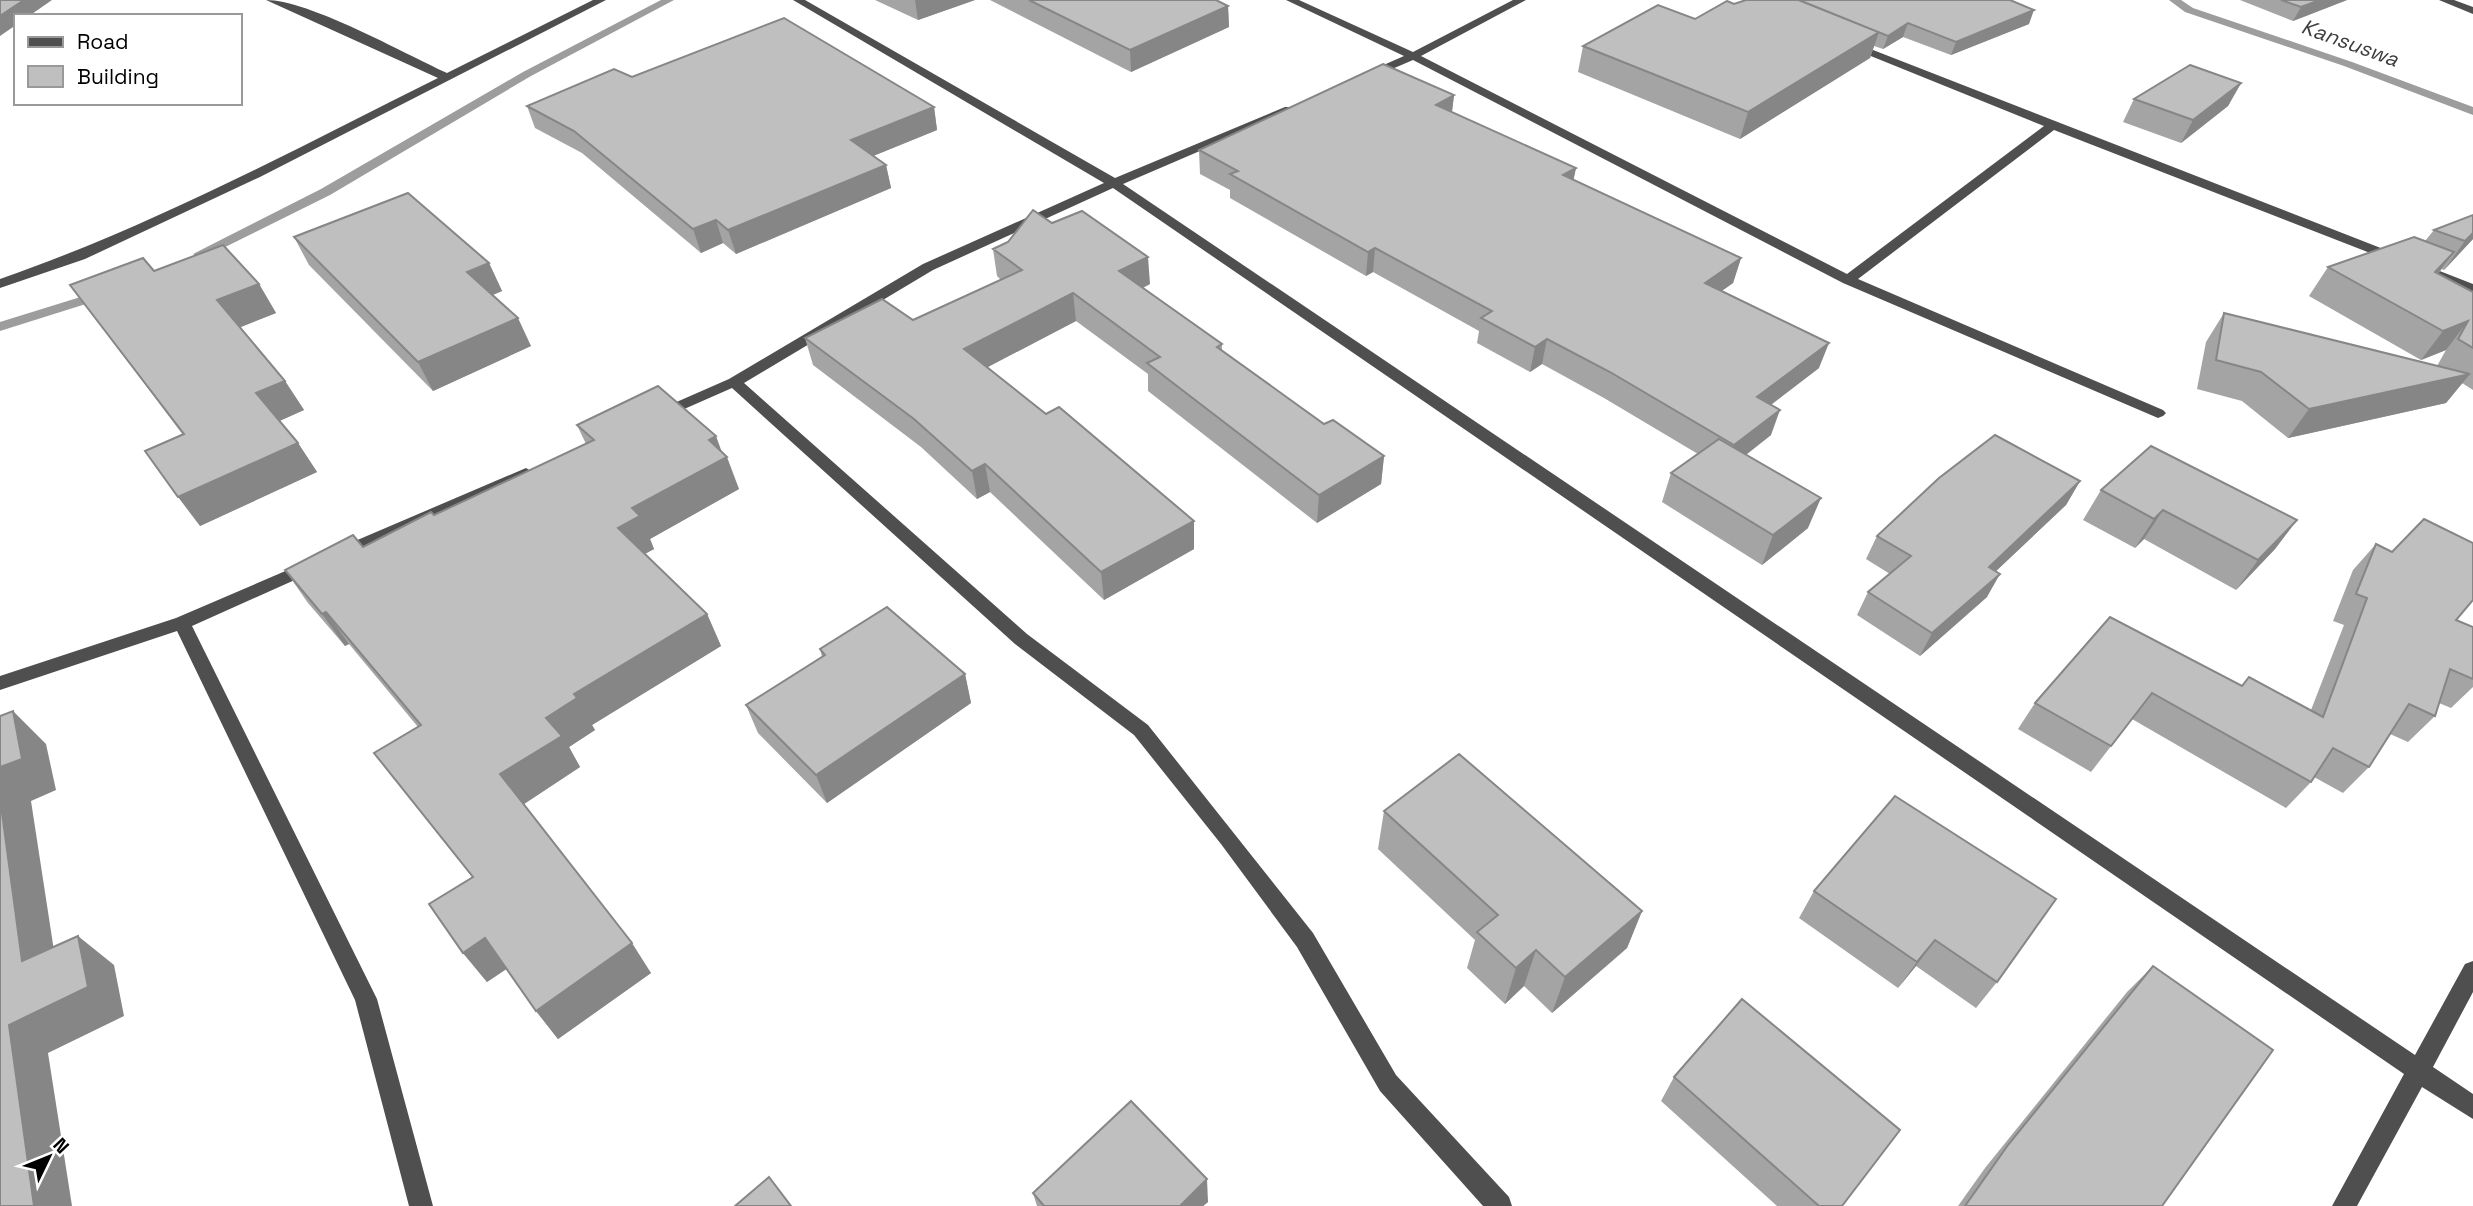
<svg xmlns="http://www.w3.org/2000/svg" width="2473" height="1206" viewBox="0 0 2473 1206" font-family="'Space Grotesk',sans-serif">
<rect width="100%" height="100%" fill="#fff"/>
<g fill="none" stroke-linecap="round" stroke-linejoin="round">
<g fill="#9d9d9d" fill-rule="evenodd">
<polygon points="661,0 674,0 531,76 330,195 205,257 200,258 193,254 321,189 523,72"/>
<polygon points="2169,0 2181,0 2193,8 2352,62 2473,107 2473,115 2344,66 2185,12"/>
<polygon points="103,290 108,291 108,297 0,331 0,322"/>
</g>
<g fill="#4f4f4f" fill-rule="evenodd">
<path d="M266,0C309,0 403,53 447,73L593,0H606L260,177L85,259L0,288V279C152,226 294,150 438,78Z"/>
<polygon points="793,0 805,0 1115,178 1285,107 1293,107 1293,111 1123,184 2415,1055 2465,964 2473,961 2473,992 2433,1067 2473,1094 2473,1119 2422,1087 2357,1206 2332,1206 2404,1074 1113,188 933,270 744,383 1027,634 1148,725 1313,933 1396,1075 1509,1197 1512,1206 1483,1206 1380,1091 1297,947 1221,844 1134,735 1015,644 732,388 666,417 661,419 653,414 656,411 729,379 923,264 1104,183"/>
<polygon points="1286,0 1299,0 1413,52 1513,0 1526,0 1421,56 1847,274 2044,126 1846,46 1845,44 1850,41 2473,284 2473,293 2054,130 1858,279 2163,410 2166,413 2163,416 2158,418 1843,283 1413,60 1371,78 1363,78 1363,74 1404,56"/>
<polygon points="2439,0 2454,0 2473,7 2473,14"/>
<polygon points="526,468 534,473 532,477 346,558 334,558 332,554 334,550"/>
<polygon points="311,560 320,566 317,570 192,626 377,999 433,1206 409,1206 355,1000 177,631 0,690 0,676 176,618"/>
</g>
</g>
<g fill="#a4a4a4">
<polygon points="875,0 975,0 918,20"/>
<polygon points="990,0 1216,0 1228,6 1229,27 1131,72"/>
<polygon points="2240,0 2347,0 2293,21"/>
<polygon points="1734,4 2029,24 1951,55 1903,37 1883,49 1874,46 1870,58 1740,139 1578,72 1583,46 1695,19"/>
<polygon points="632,77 934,107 937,130 873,156 886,165 891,188 736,254 723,243 701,253 582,153 535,128 527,106"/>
<polygon points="2241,83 2228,106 2181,143 2123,122 2134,99"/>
<polygon points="1454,95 1452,112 1576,168 1573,180 1741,258 1733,283 1722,291 1819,368 1771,405 1771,435 1746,455 1808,528 1762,565 1662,502 1671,473 1698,454 1604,398 1542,364 1530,372 1477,343 1479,331 1373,272 1366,276 1230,198 1230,190 1200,174 1199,150"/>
<polygon points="1052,223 1150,284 1143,288 1222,344 1222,351 1324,424 1384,456 1381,484 1317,523 1148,391 1148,374 1076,321 987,367 1046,414 1194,521 1194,549 1104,600 990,492 977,499 921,447 813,365 805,338 913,320 1001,280 997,276 993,249"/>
<polygon points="2434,230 2473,239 2444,270 2442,269 2438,274 2473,292 2473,390 2462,383 2446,403 2288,438 2242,401 2197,389 2206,342 2224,313 2437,366 2446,350 2421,360 2309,296 2328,267 2425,241"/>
<polygon points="294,237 489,263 502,291 493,295 531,346 433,391 309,265"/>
<polygon points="154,271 259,284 276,313 240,327 285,381 304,410 279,421 298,443 317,472 200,526 183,435 70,285"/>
<polygon points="577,425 721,451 739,489 650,539 654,549 645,554 707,614 721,646 592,725 595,730 569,747 580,767 524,804 651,973 558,1039 536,1011 506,969 487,982 463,953 472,877 374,753 418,727 349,644 345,646 308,603 285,570 363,547 434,515 586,444"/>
<polygon points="2080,481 2066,505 1996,571 1987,597 1920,656 1857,615 1868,592 1890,574 1866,559 1877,536"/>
<polygon points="2101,490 2297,520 2275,549 2236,590 2144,539 2135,548 2083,520"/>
<polygon points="2376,544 2456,620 2473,627 2473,687 2451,708 2439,703 2435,716 2408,742 2390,734 2369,767 2343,793 2314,777 2311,782 2286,808 2132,719 2091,772 2018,729 2035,703 2242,686 2249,677 2311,710 2344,625 2333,621 2353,570"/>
<polygon points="820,649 965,674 971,703 827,803 758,733 746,705 822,657"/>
<polygon points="1895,796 1997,982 1976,1008 1916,966 1898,988 1799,918 1814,891"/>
<polygon points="1384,811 1642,911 1627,948 1552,1013 1524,986 1505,1004 1467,968 1475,940 1378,849"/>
<polygon points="2153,966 2162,1206 1958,1206 1985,1168 2127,992"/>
<polygon points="1674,1077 1842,1206 1777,1206 1661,1101"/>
<polygon points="1033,1193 1208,1202 1203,1206 1037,1206"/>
</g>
<g fill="#868686">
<polygon points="24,0 52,0 29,16 16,16 16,25 0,36 0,16"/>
<polygon points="915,0 975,0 918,20"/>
<polygon points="2320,0 2347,0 2293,21 2301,7"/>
<polygon points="1228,6 1229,27 1131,72 1130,50"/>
<polygon points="2034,10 2029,24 1951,55 1956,42"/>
<polygon points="1908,23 1903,37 1883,49 1888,36"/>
<polygon points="1879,32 1870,58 1740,139 1748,112"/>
<polygon points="2241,83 2228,106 2181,143 2193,120"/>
<polygon points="1454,95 1451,119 1436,105"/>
<polygon points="934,107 937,130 856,163 851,140"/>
<polygon points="886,165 891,188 736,254 728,230"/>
<polygon points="1576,168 1571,192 1563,175"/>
<polygon points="716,220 723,243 701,253 693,229"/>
<polygon points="2473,233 2473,239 2444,270 2465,241"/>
<polygon points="1375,248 1373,272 1366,276 1368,252"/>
<polygon points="2454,252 2433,280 2435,272"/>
<polygon points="1148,257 1150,284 1121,298 1119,271"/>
<polygon points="1741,258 1733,283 1698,307 1705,283"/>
<polygon points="489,263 502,291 480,300 467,272"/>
<polygon points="259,284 276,313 236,329 217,300"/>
<polygon points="1073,293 1076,321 969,377 964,349"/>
<polygon points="518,318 531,346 433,391 418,362"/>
<polygon points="2468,321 2446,350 2421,360 2443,331"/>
<polygon points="1547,339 1542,364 1530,372 1535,347"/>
<polygon points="1829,343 1819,368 1748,422 1757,397"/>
<polygon points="2470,374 2446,403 2288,438 2309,409"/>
<polygon points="285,381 304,410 275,423 256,393"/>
<polygon points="1780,410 1771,435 1726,470 1734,445"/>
<polygon points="716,436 724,458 727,457 739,489 650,539 654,549 633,560 618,528 632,508 709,440"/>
<polygon points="298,443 317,472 200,526 178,497"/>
<polygon points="1384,456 1381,484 1317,523 1319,495"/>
<polygon points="985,464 990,492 977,499 972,471"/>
<polygon points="2080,481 2066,505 1976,590 1989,567"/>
<polygon points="1821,498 1808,528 1762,565 1773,535"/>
<polygon points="2163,510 2144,539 2135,548 2154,519"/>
<polygon points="2297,520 2275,549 2236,590 2258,560"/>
<polygon points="1194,521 1194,549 1104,600 1101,572"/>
<polygon points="2000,574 1987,597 1920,656 1932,633"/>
<polygon points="326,612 349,644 345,646 322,614"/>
<polygon points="707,614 721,646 592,725 595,730 569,747 580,767 521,806 500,774 546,718 574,694"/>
<polygon points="965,674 971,703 827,803 816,775"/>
<polygon points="13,711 46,744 56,790 31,801 60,990 22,961 0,798 0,767"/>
<polygon points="1642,911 1627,948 1552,1013 1565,977"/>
<polygon points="78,936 114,965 124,1016 48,1053 72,1206 34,1206 9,1025"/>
<polygon points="485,938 508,968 487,982 463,953"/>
<polygon points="1935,940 1916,966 1898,988 1917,962"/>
<polygon points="632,943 651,973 558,1039 536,1011"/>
<polygon points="1536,950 1524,986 1505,1004 1516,968"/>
<polygon points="1207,1179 1208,1202 1203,1206 1180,1206"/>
</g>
<g fill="#bfbfbf" stroke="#868686" stroke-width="2">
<polygon points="0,0 24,0 0,16"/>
<polygon points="1029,0 1216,0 1228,6 1130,50"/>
<polygon points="1746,0 1799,0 1879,32 1748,112 1583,46 1658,5 1695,19 1727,1 1734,4"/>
<polygon points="1799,0 2010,0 2034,10 1956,42 1908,23 1888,36"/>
<polygon points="2281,0 2320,0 2301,7"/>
<polygon points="784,18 934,107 851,140 886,165 728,230 716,220 693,229 574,131 527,106 614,69 632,77"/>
<polygon points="1383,64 1454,95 1436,105 1576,168 1563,175 1741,258 1705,283 1829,343 1757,397 1780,410 1734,445 1610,372 1547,339 1535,347 1481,318 1492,311 1375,248 1368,252 1230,174 1238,171 1199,150"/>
<polygon points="2190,65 2241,83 2193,120 2134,99"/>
<polygon points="408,193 489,263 467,272 518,318 418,362 294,237"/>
<polygon points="1033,210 1052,223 1082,211 1148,257 1119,271 1222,344 1217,347 1324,424 1333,420 1384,456 1319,495 1147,363 1160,357 1073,293 964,349 1046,414 1059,407 1194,521 1101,572 985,464 972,471 914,419 805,338 882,299 913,320 1022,270 993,249 1008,242"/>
<polygon points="2473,215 2473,233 2465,241 2434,230"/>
<polygon points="2414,237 2454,252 2435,272 2473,292 2473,348 2458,339 2468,321 2443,331 2328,267"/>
<polygon points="223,245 259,284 217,300 285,381 256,393 298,443 178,497 145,451 184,434 70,285 143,258 154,271"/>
<polygon points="2224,313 2470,374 2309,409 2261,372 2216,360"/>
<polygon points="658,386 716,436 709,440 727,457 632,508 640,516 618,528 707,614 574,694 577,698 546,718 562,736 500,774 632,943 536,1011 485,938 463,953 429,904 473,877 374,753 421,725 326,612 322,614 285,570 353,535 363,547 431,512 434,515 594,440 577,425"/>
<polygon points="1995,435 2080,481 1989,567 2000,574 1932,633 1868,592 1911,556 1877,536 1939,478"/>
<polygon points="1719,439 1821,498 1773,535 1671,473"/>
<polygon points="2151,446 2297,520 2258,560 2163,510 2154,519 2101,490"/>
<polygon points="2424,519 2473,543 2473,600 2456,620 2473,627 2473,679 2450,669 2435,716 2409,704 2369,767 2333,748 2311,782 2152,693 2111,746 2035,703 2110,617 2242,686 2249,677 2323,717 2367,598 2356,594 2376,544 2392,552"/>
<polygon points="887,607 965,674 816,775 746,705 825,655 820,649"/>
<polygon points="13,711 22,759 0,767 0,716"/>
<polygon points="1459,754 1642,911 1565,977 1536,950 1516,968 1477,932 1498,915 1384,811"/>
<polygon points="1895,796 2056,899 1997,982 1935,940 1917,962 1814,891"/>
<polygon points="0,798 22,961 78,936 88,987 9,1025 34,1206 0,1206"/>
<polygon points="2153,966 2273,1050 2162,1206 1965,1206 2008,1145"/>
<polygon points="1742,999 1900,1130 1842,1206 1819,1206 1674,1077"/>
<polygon points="1131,1101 1207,1179 1180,1206 1044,1206 1033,1193"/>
<polygon points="769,1177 791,1206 735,1206"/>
</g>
<g text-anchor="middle" stroke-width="5" stroke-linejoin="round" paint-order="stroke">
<g font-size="21" font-style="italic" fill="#3e3e3e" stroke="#fff">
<text transform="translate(2350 43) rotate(20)" y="7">Kansuswa</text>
</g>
</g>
<rect x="14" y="14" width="228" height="91" fill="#ffffff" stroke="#999999" stroke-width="2"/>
<rect x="28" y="37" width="35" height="10" fill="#4f4f4f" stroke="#999999" stroke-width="2"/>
<text x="77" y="49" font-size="21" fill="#000000">Road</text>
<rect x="28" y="66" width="35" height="21" fill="#bfbfbf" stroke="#999999" stroke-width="2"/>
<text x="77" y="84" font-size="21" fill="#000000">Building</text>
<g transform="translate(49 1157) rotate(47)" stroke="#ffffff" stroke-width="5" paint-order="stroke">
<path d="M0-5L12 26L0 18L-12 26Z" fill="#000000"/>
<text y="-10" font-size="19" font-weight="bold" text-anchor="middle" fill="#000000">N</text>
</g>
</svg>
